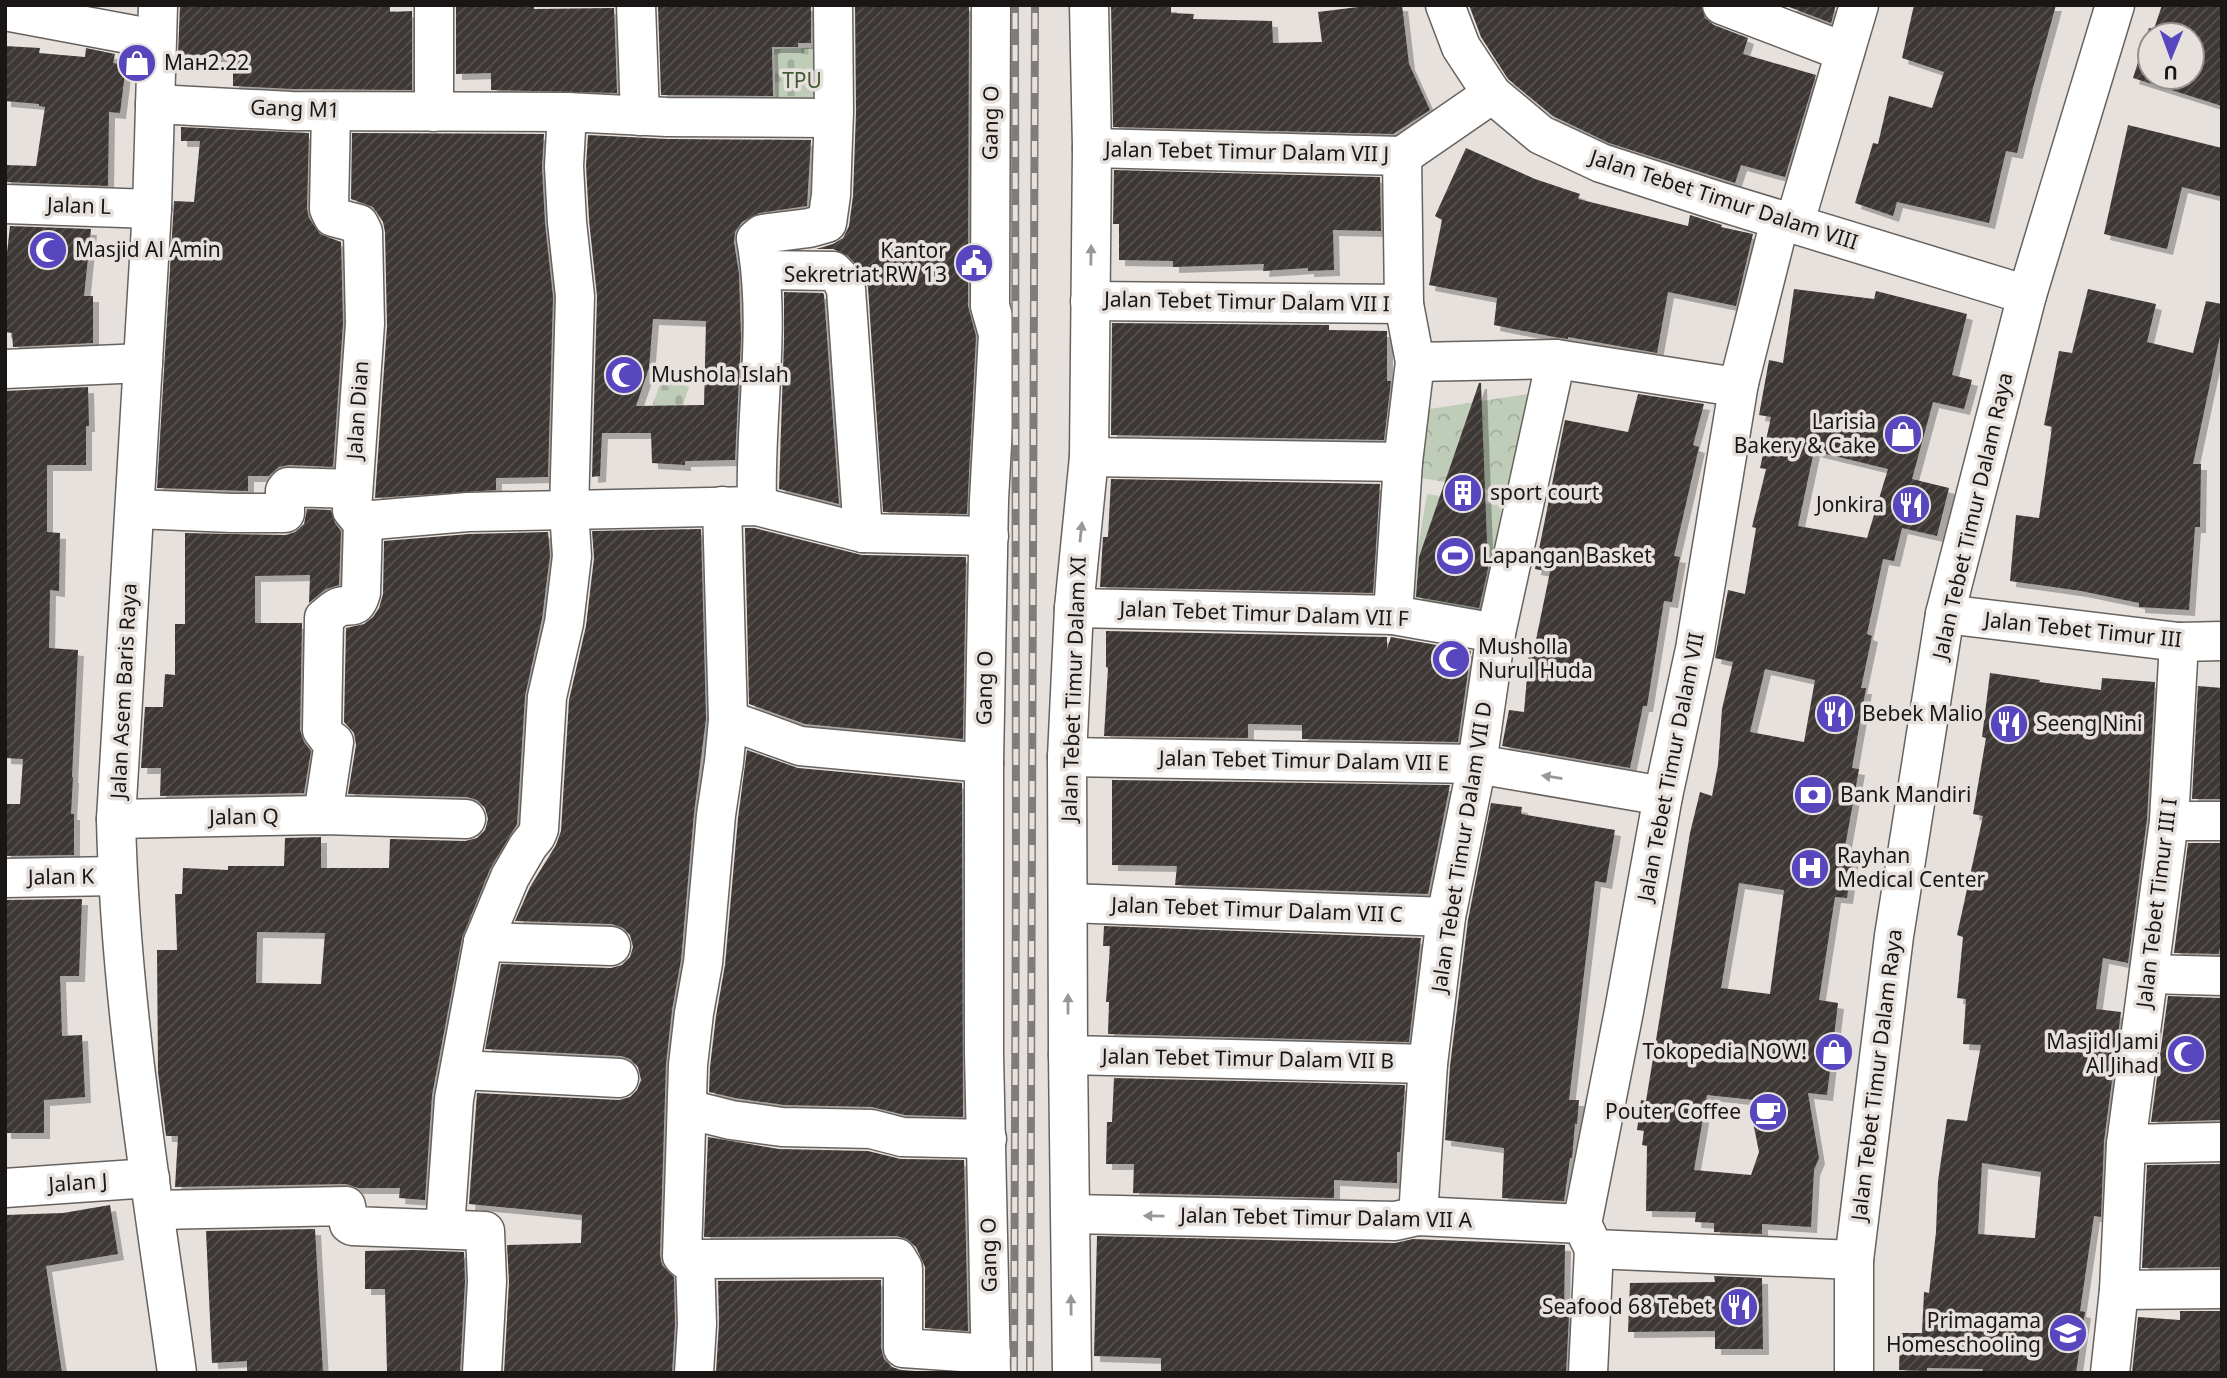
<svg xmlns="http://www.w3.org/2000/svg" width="2227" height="1378" viewBox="0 0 2227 1378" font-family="'Noto Sans',sans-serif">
<defs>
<pattern id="cemetery-stones" width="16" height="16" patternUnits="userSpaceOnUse" patternTransform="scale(1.75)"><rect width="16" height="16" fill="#bfccb8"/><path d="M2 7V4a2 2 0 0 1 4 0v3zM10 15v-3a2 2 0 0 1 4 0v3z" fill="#a4ae9d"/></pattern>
<pattern id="park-crowns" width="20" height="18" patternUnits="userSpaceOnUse" patternTransform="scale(1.75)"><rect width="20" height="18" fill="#bfccb8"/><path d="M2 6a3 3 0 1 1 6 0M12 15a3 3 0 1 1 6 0" fill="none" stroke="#a4ae9d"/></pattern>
<pattern id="building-hatch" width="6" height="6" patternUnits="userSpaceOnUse" patternTransform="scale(1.75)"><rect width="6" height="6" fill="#3d3834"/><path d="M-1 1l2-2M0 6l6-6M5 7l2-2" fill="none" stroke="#56524f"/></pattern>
<filter id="shadow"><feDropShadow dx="6" dy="6" stdDeviation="0" flood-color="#0004"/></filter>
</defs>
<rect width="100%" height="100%" fill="#e7e1dd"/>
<polygon fill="#bfccb8" points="1427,494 1502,506 1483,620 1408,607"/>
<g fill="url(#cemetery-stones)">
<polygon points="829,47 830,114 776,115 774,49"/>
<polygon points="662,378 689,387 675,430 647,421"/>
</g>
<polygon fill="url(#park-crowns)" points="1527,394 1509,494 1417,477 1423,410"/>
<g fill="url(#building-hatch)" fill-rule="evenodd" filter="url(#shadow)">
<polygon points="180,5 390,5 390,12 412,11 412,90 292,89 233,86 233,57 178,54"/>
<polygon points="456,5 534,7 534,9 614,8 617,93 491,90 491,73 456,74"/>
<polygon points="662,5 811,5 811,43 798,43 798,47 772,47 773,96 661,95 658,7"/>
<polygon points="855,5 969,5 968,306 976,336 967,514 883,512 868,287 860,269 848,256 833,249 816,249 833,244 843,238 849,226 853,196 856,112"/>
<polygon points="1111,5 1171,6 1171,13 1194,14 1193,19 1272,21 1273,43 1322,42 1318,12 1374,5 1402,5 1409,64 1430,110 1393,134 1113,127"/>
<polygon points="1469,5 1701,5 1705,18 1714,25 1748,38 1743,54 1816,75 1785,177 1741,165 1735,183 1609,143 1553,116 1508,79 1481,37"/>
<polygon points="1784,5 1836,5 1831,23"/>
<polygon points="1914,5 2056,5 2033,88 2017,153 2006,151 1989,223 1897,202 1893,216 1855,203 1873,143 1878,144 1889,96 1932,108 1944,72 1902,58"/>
<path d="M2162,5H2222V106L2133,78L2149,28L2154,29ZM2150,35H2192V77H2150Z"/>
<polygon points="5,46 40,48 39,53 85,57 86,48 115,54 113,63 126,65 120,113 109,112 108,186 5,182 5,165 36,166 45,107 39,106 39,104 5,101"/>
<polygon points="2128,125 2222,148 2222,197 2182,187 2167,249 2104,234"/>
<polygon points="181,127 309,133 307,209 309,218 320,234 341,242 343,323 333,467 289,465 279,467 269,476 248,476 248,491 157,488 174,201 194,202 200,141 181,141"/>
<polygon points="352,133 544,134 542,167 545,223 553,297 548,477 496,478 496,490 375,498 387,326 385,232 383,222 373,207 351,199"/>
<path d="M588,135L667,139L811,140L807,206L759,213L742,222L735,232L734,242L739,274L741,338L735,460L685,461V465L652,463L651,433H602L600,476L592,477L597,296L589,220L586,166ZM653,319L706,321L704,405L636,406L649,368Z"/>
<polygon points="1466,148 1535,179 1580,194 1578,199 1688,226 1690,215 1722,225 1721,227 1753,234 1736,306 1668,292 1657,353 1568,337 1568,339 1554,337 1494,325 1497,298 1429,285 1442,220 1435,216"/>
<polygon points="1114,170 1380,177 1381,231 1333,230 1334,270 1308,271 1308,268 1263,271 1264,264 1173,267 1173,261 1119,260 1119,224 1113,224"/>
<polygon points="10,226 91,229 84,296 93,296 93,343 13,347 12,333 5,332 5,271"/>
<path d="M1794,289L1874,299L1876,291L1967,314L1952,375L1972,380L1964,409L1933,402L1912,479L1949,488L1937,536L1902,528L1894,561L1883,559L1867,634L1872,636L1861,688H1866L1852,768L1859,769L1845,847L1854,849L1847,898L1835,897L1819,1000L1838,1003L1827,1095L1808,1093L1819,1158L1814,1170L1811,1227L1762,1224V1234L1714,1232V1223L1695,1222L1696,1212L1646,1211L1647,1146L1642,1145L1644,1131L1637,1130L1641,1100L1646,1101L1690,833L1700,792L1712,796L1718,765L1722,709L1733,662L1715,658L1728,590L1745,594L1756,528L1752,527L1766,469L1760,468L1771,417L1759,415L1769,360L1783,363ZM1814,451L1888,469L1867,538L1798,526ZM1765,669L1815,680L1804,742L1750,732ZM1739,883L1784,890L1770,994L1721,988ZM1707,1095L1754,1100L1752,1117L1759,1152L1751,1175L1694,1170Z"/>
<polygon points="2088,289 2156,304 2147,342 2193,353 2206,301 2222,304 2222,327 2193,464 2201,464 2200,527 2195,527 2189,610 2139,607 2139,603 2081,591 2010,581 2016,515 2039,518 2052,427 2044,425 2059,351 2072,353"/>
<polygon points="784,292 823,293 824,295 839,504 779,489 784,339"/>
<polygon points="1112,323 1329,325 1329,330 1387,331 1387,381 1391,381 1384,440 1111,435"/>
<polygon points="1479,383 1481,383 1488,569 1479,608 1416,597 1419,557"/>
<polygon points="88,387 89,426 86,426 86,465 47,465 47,532 60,533 59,591 50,590 49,648 78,650 72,777 73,777 71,814 74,814 74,855 5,856 5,804 20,804 23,759 5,758 5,391"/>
<polygon points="1638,394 1704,404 1693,445 1699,447 1674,556 1680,557 1672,602 1664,601 1647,706 1643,706 1630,768 1502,746 1509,710 1524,712 1529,653 1533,654 1550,572 1535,569 1565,420 1628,432"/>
<polygon points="1111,479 1380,484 1373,593 1100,587 1103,537 1108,537"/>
<polygon points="307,509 331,510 335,523 341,531 339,585 326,589 309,603 310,575 255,576 255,623 302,623 300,730 304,742 311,751 304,793 160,796 161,768 141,768 145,707 163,707 165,674 175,675 175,624 185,624 185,533 286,535 295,532 304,524"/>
<polygon points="745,528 754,528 862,555 966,557 963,739 805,724 749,704"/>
<polygon points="701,529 706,719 694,813 681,960 672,1010 666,1064 660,1255 662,1265 674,1277 675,1324 672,1373 504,1373 509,1282 507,1245 581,1243 582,1215 469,1204 477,1093 619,1100 630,1097 637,1090 641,1080 638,1067 630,1059 621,1056 485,1049 501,964 611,968 622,965 630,957 633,947 630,935 623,928 612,924 515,921 530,887 556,845 561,831 569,700 586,626 594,558 592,531"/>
<path d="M548,532L550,555L542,619L525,696L517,824L490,869L462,938L432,1095L425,1200L399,1198L400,1188H358L346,1184L175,1187L178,1136H166L158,1072L157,950H177L175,894H182L183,868L228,870V866H284L285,838L321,837V868H389L390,839L465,841L477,838L485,830L488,819L485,808L477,800L467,797L348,794L356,745L354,733L344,722L346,628L364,624L373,617L379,608L383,594L384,541L469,534ZM257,932L325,933L321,984L256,983Z"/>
<polygon points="1106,631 1387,637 1387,649 1391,637 1471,651 1458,742 1302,739 1302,725 1248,724 1248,738 1104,736 1108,668 1106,667"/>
<path d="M1990,673L2040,680L2039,682L2101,690L2102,678L2155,682L2147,819L2128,963L2103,958L2096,1009L2121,1012L2104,1141L2101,1217L2094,1216L2080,1311L2085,1312L2076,1373H1982L1983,1369L1927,1368V1371L1899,1370L1900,1333H1922L1924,1292L1929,1293L1936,1232L1938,1181L1947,1119L1967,1121L1981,1045L1963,1044L1966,999L1957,998L1963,937L1957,935L1983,816L1973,814L1986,738L1982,737ZM1982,1163L2041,1172L2035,1238L1978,1234Z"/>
<polygon points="2198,686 2222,688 2222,799 2192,799"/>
<polygon points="747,750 798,768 962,783 963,1117 905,1115 872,1107 784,1105 735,1098 709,1092 710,1067 716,1016 725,965 738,818"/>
<polygon points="1112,780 1450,785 1428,894 1175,885 1177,866 1112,865"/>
<polygon points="1491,803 1522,807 1521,814 1615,830 1606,883 1595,881 1569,1100 1579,1100 1577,1124 1575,1124 1572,1158 1570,1158 1564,1201 1502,1198 1504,1148 1445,1140 1450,1066 1468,920"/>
<polygon points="2188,843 2222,843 2222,934 2219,954 2174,953"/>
<polygon points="82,899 79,976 60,976 62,1036 82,1035 85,1097 44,1100 44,1133 5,1133 5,900"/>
<polygon points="1104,926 1421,938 1409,1042 1108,1034 1109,1002 1106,1002 1110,946 1103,946"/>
<polygon points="2168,996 2222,998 2222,1120 2151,1122"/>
<polygon points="1114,1078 1405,1085 1400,1152 1397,1152 1397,1183 1334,1180 1334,1198 1133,1193 1134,1164 1106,1164 1107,1122 1112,1122"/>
<polygon points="708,1137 779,1149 868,1151 901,1159 964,1160 968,1331 925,1328 925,1267 916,1247 907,1239 897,1236 704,1237"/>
<polygon points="2222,1164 2222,1267 2142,1268 2147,1165"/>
<polygon points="110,1205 118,1254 46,1266 62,1373 5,1373 5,1215 63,1213"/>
<polygon points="315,1229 323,1373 247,1373 247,1361 212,1363 206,1231"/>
<polygon points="1097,1236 1395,1243 1413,1239 1565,1245 1564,1316 1569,1316 1566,1373 1161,1373 1161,1358 1094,1356"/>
<polygon points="413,1250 464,1252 465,1281 460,1373 387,1373 385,1289 365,1289 365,1251"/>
<polygon points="1714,1276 1762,1278 1763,1349 1715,1349 1715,1331 1628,1332 1630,1283 1715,1282"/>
<polygon points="881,1280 881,1348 884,1359 892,1367 901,1370 944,1373 716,1373 719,1323 718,1281"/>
<polygon points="2180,1311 2222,1311 2222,1373 2132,1373 2138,1317 2180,1320"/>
</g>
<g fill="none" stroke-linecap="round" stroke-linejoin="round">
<g stroke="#67625e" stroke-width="41">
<g id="minor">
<path d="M158,5L152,209L116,819C120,1003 152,1190 177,1373"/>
<polyline points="434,5 434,112"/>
<polyline points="636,5 640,116"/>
<polyline points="991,5 990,306 998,334 989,500 984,763 984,1054 991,1373"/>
<polyline points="1445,5 1461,47 1492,94 1541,135 1601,163 1715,200 2027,295"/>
<polyline points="1722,5 1845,52"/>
<polyline points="5,11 155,39"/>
<polyline points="155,104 291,111 567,112 667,117 826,118 832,114"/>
<polyline points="331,112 329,209 333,217 359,224 363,232 365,324 352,510 361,521 468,512 757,506 863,533 989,536"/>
<polyline points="1092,148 1402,156"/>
<polyline points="1402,156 1492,94"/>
<polyline points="5,204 152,209"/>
<polyline points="1794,225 1859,5"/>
<polyline points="762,270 833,271 841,279 846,289 863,533"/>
<polyline points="1090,301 1404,304"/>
<polyline points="1415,362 1556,359 1723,385 1739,383"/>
<polyline points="5,369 143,363"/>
<polyline points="1089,457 1403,462"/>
<path d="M757,506C754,417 772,327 756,239L762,234L809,228L827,223L831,195L834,111L833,5"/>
<polyline points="135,509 232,513 285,513 285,491 288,487 352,489"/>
<polyline points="1074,608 1393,615 1496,633"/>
<polyline points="1945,614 2179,642 2222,641"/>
<polyline points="1393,615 1403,462 1415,362 1404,304 1402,156"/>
<polyline points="728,720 800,746 984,763"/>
<polyline points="1067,757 1477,764 1663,796"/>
<path d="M323,815L334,742L328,738L322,730L324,618C328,615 334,609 339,607C352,603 356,611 361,593L363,522"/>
<polyline points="116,819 323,815 466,819"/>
<polyline points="2169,821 2222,821"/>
<polyline points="5,878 117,876"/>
<polyline points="1068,903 1446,917"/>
<polyline points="483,942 611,946"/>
<polyline points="2149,974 2222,976"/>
<polyline points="1068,1055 1428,1064"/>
<polyline points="461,1070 619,1078"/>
<polyline points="687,1109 731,1120 782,1127 871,1129 902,1137 987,1139"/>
<polyline points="2126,1144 2222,1142"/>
<polyline points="5,1188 150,1178"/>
<polyline points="155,1210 346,1206 349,1224 352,1226 485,1231 487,1281 482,1373"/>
<polyline points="1071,1214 1395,1221 1418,1216 1582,1224"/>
<polyline points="1418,1216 1428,1064 1446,917 1477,764 1496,633 1556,359"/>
<polyline points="445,1229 454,1099 483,942 510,877 528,846 536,836 539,829 547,697 564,623 572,556 569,511 575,296 567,222 564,166 567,112"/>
<polyline points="1594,1249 1854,1260"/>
<polyline points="695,1259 897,1258 903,1268 903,1348 991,1354"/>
<polyline points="2119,1290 2222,1289"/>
<polyline points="694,1373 697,1324 695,1259 685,1259 682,1256 688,1065 694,1013 703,963 716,815 724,762 728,720 722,506"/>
<polyline points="1072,1373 1068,1055 1067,757 1074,608 1089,457 1092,148 1089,5"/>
<polyline points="1588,1373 1594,1249 1582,1224 1624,1011 1663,796 1695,649 1739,383 1780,220"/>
<polyline points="1854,1373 1854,1260 1894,936 1945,614 2027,295 2115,5"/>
<polyline points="2110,1373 2119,1290 2126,1144 2169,821 2179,642"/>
</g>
</g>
<use href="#minor" stroke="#fff" stroke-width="38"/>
<g stroke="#807c79" stroke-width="8">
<g id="rail">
<polyline points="1014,1373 1016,869 1015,5"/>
<polyline points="1030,1373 1035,5"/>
</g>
</g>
<use href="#rail" stroke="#e7e1dd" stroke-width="5" stroke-dasharray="16" stroke-linecap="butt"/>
</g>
<defs><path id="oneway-solid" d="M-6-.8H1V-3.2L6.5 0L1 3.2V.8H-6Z" transform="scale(1.75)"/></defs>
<g fill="#989696">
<use href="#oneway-solid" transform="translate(1091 255) rotate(-89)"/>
<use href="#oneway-solid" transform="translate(1081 532) rotate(-84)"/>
<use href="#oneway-solid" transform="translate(1552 777) rotate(-171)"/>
<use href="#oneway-solid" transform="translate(1068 1004) rotate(-90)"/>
<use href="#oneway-solid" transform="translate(1154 1216) rotate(-179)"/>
<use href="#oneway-solid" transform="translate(1071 1305) rotate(-91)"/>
</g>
<defs>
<g id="shop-disc" transform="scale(2.0125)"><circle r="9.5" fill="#5746be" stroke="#e7e1dd"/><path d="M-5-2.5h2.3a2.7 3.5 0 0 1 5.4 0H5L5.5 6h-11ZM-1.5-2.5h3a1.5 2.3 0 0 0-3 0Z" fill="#fff"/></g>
<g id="mosque-disc" transform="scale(2.0125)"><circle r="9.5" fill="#5746be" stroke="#e7e1dd"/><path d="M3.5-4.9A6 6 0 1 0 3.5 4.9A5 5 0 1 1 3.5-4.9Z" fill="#fff"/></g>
<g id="civic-disc" transform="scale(2.0125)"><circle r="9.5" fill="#5746be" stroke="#e7e1dd"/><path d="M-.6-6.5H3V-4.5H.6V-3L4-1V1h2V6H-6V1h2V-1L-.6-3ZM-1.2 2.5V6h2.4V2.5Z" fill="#fff"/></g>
<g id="building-disc" transform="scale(2.0125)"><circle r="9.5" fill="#5746be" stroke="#e7e1dd"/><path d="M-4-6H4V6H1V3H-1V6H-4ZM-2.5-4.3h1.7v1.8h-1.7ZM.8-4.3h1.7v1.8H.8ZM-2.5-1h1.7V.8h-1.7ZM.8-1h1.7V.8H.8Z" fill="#fff"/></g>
<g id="restaurant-disc" transform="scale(2.0125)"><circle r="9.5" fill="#5746be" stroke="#e7e1dd"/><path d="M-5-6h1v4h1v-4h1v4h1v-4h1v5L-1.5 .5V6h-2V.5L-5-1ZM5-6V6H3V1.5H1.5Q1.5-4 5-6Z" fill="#fff"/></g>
<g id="stadium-disc" transform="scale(2.0125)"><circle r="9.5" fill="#5746be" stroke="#e7e1dd"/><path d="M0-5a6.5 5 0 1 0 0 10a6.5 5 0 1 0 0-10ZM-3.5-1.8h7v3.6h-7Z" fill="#fff"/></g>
<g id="bank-disc" transform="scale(2.0125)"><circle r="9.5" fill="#5746be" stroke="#e7e1dd"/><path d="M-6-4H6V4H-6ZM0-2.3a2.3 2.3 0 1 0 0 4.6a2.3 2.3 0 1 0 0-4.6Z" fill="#fff"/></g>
<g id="hospital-disc" transform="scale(2.0125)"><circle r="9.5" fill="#5746be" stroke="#e7e1dd"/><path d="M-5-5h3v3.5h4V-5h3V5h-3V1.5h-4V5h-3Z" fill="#fff"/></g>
<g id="cafe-disc" transform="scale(2.0125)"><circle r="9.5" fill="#5746be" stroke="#e7e1dd"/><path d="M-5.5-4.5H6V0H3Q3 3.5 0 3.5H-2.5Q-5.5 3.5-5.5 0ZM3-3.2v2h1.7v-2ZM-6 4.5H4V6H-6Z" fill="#fff"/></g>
<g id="school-disc" transform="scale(2.0125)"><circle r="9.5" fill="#5746be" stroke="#e7e1dd"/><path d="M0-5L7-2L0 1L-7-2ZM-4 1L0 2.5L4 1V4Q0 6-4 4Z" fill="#fff"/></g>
</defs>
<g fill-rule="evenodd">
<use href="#shop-disc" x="137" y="63"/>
<use href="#mosque-disc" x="48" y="250"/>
<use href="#civic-disc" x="974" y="263"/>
<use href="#mosque-disc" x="624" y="375"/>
<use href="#shop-disc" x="1903" y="434"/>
<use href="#building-disc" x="1463" y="493"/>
<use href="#restaurant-disc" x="1911" y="505"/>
<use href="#stadium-disc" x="1455" y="556"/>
<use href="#mosque-disc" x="1451" y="659"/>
<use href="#restaurant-disc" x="1835" y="714"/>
<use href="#restaurant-disc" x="2009" y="724"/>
<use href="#bank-disc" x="1813" y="795"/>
<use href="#hospital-disc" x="1810" y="868"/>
<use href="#shop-disc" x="1834" y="1052"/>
<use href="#mosque-disc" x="2186" y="1054"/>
<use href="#cafe-disc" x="1768" y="1112"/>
<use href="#restaurant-disc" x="1739" y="1307"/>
<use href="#school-disc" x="2068" y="1333"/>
</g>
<g text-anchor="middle" stroke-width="7" stroke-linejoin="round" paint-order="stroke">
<g font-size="21" fill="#191615" stroke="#e7e1dd" text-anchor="start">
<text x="164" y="70">Ман2.22</text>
<text x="75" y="257">Masjid Al Amin</text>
<text x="947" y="258" text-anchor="end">Kantor<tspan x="947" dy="24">Sekretriat RW 13</tspan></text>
<text x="651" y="382">Mushola Islah</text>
<text x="1876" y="429" text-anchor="end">Larisia<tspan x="1876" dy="24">Bakery &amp; Cake</tspan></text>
<text x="1490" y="500">sport court</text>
<text x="1884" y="512" text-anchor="end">Jonkira</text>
<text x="1482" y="563">Lapangan Basket</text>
<text x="1478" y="654">Musholla<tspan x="1478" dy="24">Nurul Huda</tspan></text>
<text x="1862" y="721">Bebek Malio</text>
<text x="2036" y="731">Seeng Nini</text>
<text x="1840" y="802">Bank Mandiri</text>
<text x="1837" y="863">Rayhan<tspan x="1837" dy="24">Medical Center</tspan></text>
<text x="2159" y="1049" text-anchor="end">Masjid Jami<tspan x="2159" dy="24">Al Jihad</tspan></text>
<text x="1807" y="1059" text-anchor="end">Tokopedia NOW!</text>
<text x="1741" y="1119" text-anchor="end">Pouter Coffee</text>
<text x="1712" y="1314" text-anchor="end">Seafood 68 Tebet</text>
<text x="2041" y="1328" text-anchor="end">Primagama<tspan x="2041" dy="24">Homeschooling</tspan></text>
</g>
<g font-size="21" fill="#405a31" stroke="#e7e1dd">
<text x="802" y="88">TPU</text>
</g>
<g font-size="21" fill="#191615" stroke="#e7e1dd">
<text transform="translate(295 109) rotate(2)" y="7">Gang M1</text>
<text transform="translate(991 123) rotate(-89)" y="7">Gang O</text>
<text transform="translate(1247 152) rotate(1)" y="7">Jalan Tebet Timur Dalam VII J</text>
<text transform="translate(1724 200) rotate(18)" y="7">Jalan Tebet Timur Dalam VIII</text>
<text transform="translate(79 206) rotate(2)" y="7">Jalan L</text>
<text transform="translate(1247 302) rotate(1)" y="7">Jalan Tebet Timur Dalam VII I</text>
<text transform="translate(358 410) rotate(-86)" y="7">Jalan Dian</text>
<text transform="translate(1973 516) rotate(-77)" y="7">Jalan Tebet Timur Dalam Raya</text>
<text transform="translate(1264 614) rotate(2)" y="7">Jalan Tebet Timur Dalam VII F</text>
<text transform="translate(2083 630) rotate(6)" y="7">Jalan Tebet Timur III</text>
<text transform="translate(985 688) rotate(-89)" y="7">Gang O</text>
<text transform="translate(1074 689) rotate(-88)" y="7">Jalan Tebet Timur Dalam XI</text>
<text transform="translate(124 691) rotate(-87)" y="7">Jalan Asem Baris Raya</text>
<text transform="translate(1304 761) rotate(1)" y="7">Jalan Tebet Timur Dalam VII E</text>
<text transform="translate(1671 767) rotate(-79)" y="7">Jalan Tebet Timur Dalam VII</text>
<text transform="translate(244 817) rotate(-1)" y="7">Jalan Q</text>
<text transform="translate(1462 847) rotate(-81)" y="7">Jalan Tebet Timur Dalam VII D</text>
<text transform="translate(61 877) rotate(-1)" y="7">Jalan K</text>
<text transform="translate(2157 903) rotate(-83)" y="7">Jalan Tebet Timur III I</text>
<text transform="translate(1257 910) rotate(2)" y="7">Jalan Tebet Timur Dalam VII C</text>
<text transform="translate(1248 1059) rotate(1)" y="7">Jalan Tebet Timur Dalam VII B</text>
<text transform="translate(1877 1075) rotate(-83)" y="7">Jalan Tebet Timur Dalam Raya</text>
<text transform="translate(78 1183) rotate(-4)" y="7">Jalan J</text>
<text transform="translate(1326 1218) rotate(1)" y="7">Jalan Tebet Timur Dalam VII A</text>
<text transform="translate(989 1255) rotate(-91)" y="7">Gang O</text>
</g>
</g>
<rect width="2227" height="1378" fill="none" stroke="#191615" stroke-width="14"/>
<g transform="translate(2171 56) rotate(181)"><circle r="33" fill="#e7e1dd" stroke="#95908d" stroke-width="2"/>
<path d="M0-5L12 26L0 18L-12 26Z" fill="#5746be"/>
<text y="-10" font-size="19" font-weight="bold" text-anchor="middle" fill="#191615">U</text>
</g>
</svg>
